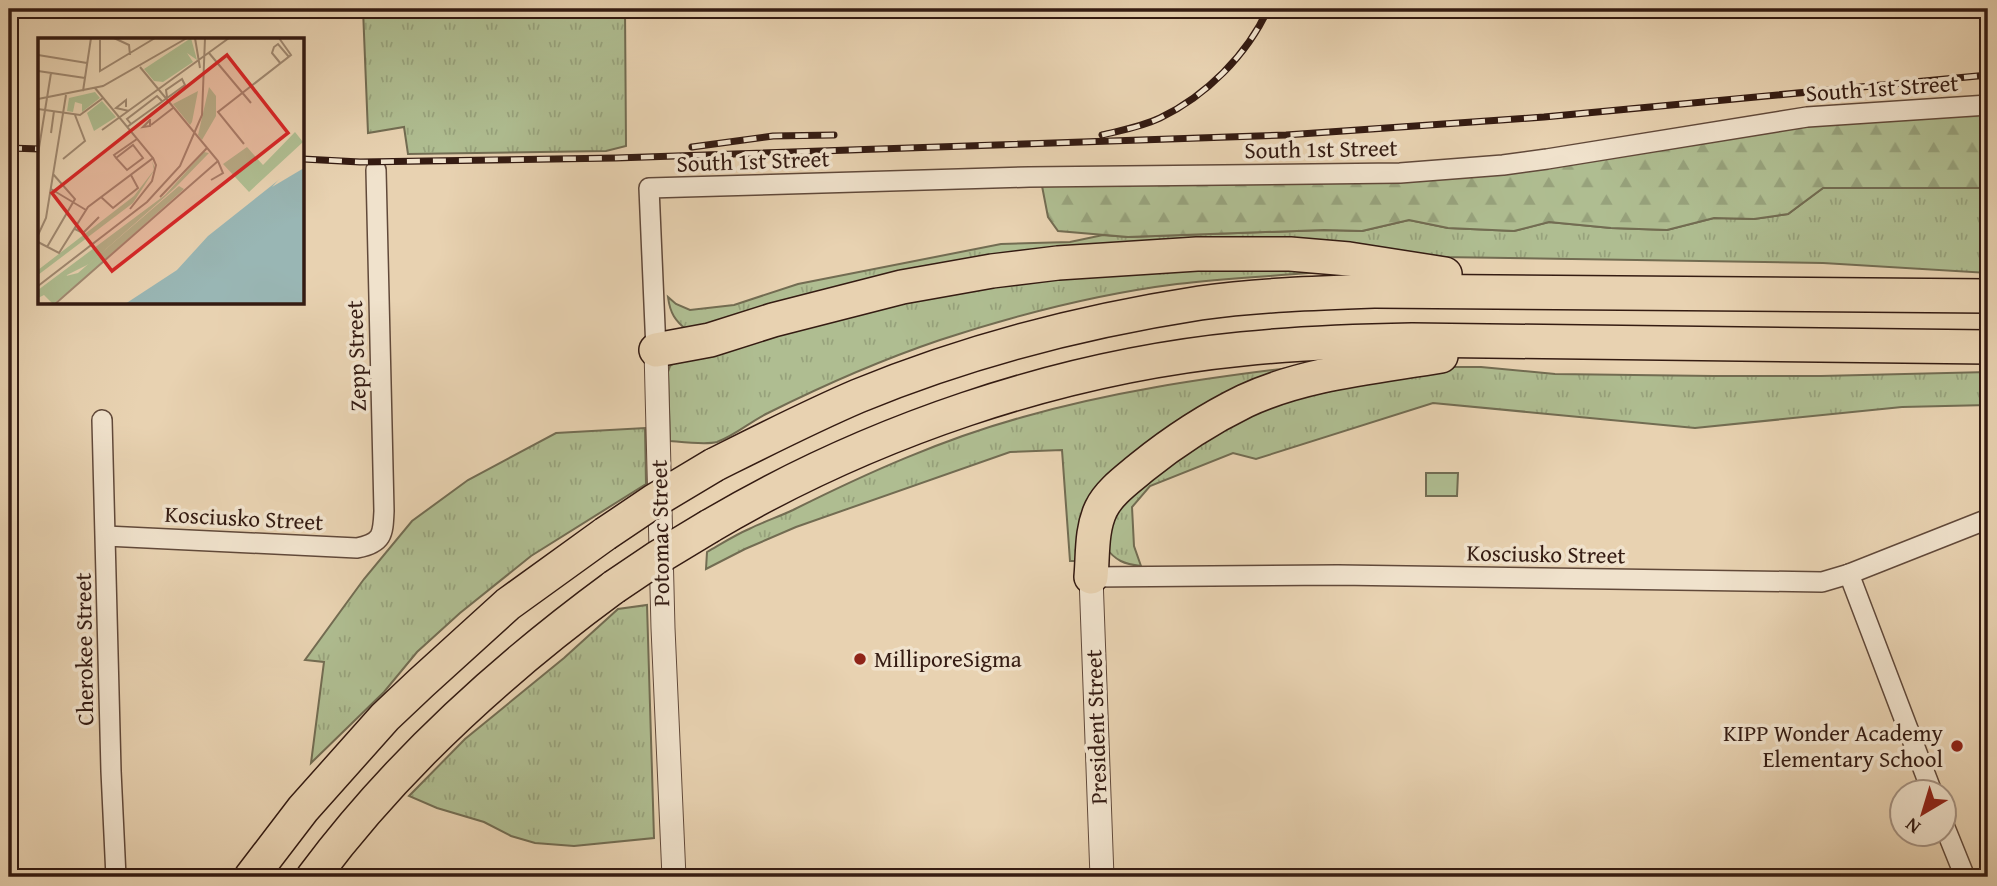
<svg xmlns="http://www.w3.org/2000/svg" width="1997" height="886" viewBox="0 0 1997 886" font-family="'Gentium Book Plus',serif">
<defs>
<pattern id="grass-tufts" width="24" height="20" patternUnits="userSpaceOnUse" patternTransform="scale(1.75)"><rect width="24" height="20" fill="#afbd91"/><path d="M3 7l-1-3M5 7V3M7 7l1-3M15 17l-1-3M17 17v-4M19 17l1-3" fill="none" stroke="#97a27c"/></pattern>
<pattern id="forest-firs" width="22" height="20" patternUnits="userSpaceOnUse" patternTransform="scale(1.75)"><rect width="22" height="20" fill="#afbd91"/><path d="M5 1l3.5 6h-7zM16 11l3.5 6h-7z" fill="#97a27c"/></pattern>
</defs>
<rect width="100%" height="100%" fill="#e8d2b1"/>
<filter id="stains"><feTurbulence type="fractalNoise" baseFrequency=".00286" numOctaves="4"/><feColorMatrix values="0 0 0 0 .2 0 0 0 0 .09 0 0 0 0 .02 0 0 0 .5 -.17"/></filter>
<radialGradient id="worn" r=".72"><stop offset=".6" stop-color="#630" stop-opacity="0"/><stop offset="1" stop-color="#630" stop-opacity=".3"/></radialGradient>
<g fill="url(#grass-tufts)" stroke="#726c52" stroke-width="2">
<polygon points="363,9 625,9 626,146 606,151 408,154 404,127 368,133"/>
<path d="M1823,188H1988V273L1823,263L1440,257L1210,247L688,331C675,321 670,313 668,297L676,304L690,310L734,305L798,284L1001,244L1070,242L1103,235L1128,237L1324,230L1362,231L1409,220L1448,228L1514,231L1549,222L1611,228L1667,230L1714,218L1754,219L1788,214Z"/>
<path d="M1084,270H1341C1287,276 1232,277 1177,284C1098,294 1016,315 940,340C881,360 824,385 768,413C751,421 736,435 717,442C706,445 682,442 670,441L668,372L670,366L677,361L840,311Z"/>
<path d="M1446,367H1481L1555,374L1713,376H1821L1988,372V405L1902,407L1695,428L1433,403L1256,459L1233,453L1150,486L1132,507L1134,546L1141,566C1124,564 1116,561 1105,547L1114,505L1249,408Z"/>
<path d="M1289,368L1192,423L1076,561H1070L1062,450L1010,452L796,527L745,549L706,569L707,552C721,544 735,535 749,529C763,522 778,517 793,510C867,473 943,439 1023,417C1111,392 1199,379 1289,368Z"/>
<polygon points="645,428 646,484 531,556 460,613 417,652 384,692 311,763 324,662 305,660 364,579 412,521 468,480 556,433"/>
<polygon points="647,605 654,838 574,846 535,843 511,836 484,822 437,808 409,796 465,739 564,658 618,609"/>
</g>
<polygon fill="url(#forest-firs)" stroke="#726c52" stroke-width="2" points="1988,113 1988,188 1823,188 1788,214 1754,219 1714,218 1667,230 1611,228 1549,222 1514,231 1448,228 1409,220 1362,231 1324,230 1128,237 1058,231 1048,217 1042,186 1386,181 1810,126"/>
<polygon fill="#afbd91" stroke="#726c52" stroke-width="2" points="1426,473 1458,473 1457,496 1426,496"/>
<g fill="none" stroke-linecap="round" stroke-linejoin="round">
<g stroke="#61493a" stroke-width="22">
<g id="minor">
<polyline points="656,350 649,188 1029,177 1400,173 1503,165 1547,159 1807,117 1988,105"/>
<polyline points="102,420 111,771 116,877"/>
<path d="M106,536L357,548C383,543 383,534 384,511L376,170"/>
<polyline points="1849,574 1932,792"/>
<polyline points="1091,577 1338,575 1822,582 1849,574 1988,519"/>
<polyline points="1944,825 1965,877"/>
</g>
</g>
<g stroke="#61493a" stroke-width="25">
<g id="tertiary">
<polyline points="656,350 663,628 674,877"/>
<polyline points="1091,577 1102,877"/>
</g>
</g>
<g stroke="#341b12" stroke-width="36">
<g id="motorway">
<polyline points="656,350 710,340 773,320 902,287 992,271 1058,263 1197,254 1290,254 1349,259 1445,274"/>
<path d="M714,465C762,441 809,417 858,396C967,351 1084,321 1200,303C1258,295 1317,293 1375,291L1988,296"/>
<path d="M710,526C869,432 1058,367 1242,349C1298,343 1355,341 1412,340L1988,347"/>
<path d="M1091,577C1093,555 1091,530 1101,509C1109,492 1128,479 1142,467C1173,442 1208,419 1245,401C1305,373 1376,367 1441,356"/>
<polyline points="251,877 303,809 385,717 421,683 508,604 605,534"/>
<path d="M313,877C397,764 501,670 614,587"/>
</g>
</g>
<use href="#minor" stroke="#f0e2cc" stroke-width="19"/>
<use href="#tertiary" stroke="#f0e2cc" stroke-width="23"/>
<use href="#motorway" stroke="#e8d2b1" stroke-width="33"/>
<g stroke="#341b12" stroke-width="7">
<g id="rail">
<path d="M1102,135C1122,130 1141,127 1160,118C1206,96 1247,55 1268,9"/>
<polyline points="692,147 773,136 834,135"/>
<polyline points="9,148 40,149"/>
<polyline points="303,159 360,162 616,158 1286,135 1544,117 1988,75"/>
</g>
</g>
<use href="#rail" stroke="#f0e2cc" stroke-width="4.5" stroke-dasharray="13" stroke-linecap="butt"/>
<g stroke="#341b12" stroke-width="36" stroke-linecap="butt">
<g id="motorway-bridge">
<polyline points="605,534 654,501 714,465"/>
<polyline points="614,587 657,558 710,526"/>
</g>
</g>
<use href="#motorway-bridge" stroke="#e8d2b1" stroke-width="33"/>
</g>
<g fill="#8f2418" stroke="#f0e2cc" stroke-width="2.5">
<circle cx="860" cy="659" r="7"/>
<circle cx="1957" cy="746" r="7"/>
</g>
<g text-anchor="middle" stroke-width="7" stroke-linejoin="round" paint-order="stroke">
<g font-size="23" fill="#341b12" stroke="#f0e2cc">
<text transform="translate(1882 88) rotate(-4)" y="8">South 1st Street</text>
<text transform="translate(1321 149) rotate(-1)" y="8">South 1st Street</text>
<text transform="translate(753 161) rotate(-2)" y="8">South 1st Street</text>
<text transform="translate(356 356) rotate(-92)" y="8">Zepp Street</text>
<text transform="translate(244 518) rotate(3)" y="8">Kosciusko Street</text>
<text transform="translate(660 533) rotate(-91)" y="8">Potomac Street</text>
<text transform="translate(1546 554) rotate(1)" y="8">Kosciusko Street</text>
<text transform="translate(84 649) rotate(-91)" y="8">Cherokee Street</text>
<text transform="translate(1096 727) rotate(-92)" y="8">President Street</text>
</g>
<g font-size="23" fill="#341b12" stroke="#f0e2cc" text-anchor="start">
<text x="874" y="667">MilliporeSigma</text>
<text x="1943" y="741" text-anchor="end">KIPP Wonder Academy<tspan x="1943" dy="26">Elementary School</tspan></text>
</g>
</g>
<g transform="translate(38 38)">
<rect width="266" height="266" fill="#e8d2b1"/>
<path d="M153,0L159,22L149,15L155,24L125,44L116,43L106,31ZM171,49L178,58V78L164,102L160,97ZM160,53L154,84L152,87L135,66ZM57,54L62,60L44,74V66L37,64L35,74L29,73L31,60ZM64,63L78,79L56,93L49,75ZM257,94L265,104L211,154L185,126L209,109L225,127ZM166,114L171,115L137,150L51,226L29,237L27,244L35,250L15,266L6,257L0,260V252L127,157ZM114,123L117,131L95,165L0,237V232L96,158L116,132Z" fill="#afbd91"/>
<path d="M141,148L146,151L35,250L25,244L24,239L40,235Z" fill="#afbd91"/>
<path d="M266,122V266H87L139,232L170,198Z" fill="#99b6b4"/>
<path d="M266,119V130L234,149L255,126Z" fill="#e8d2b1"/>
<path fill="none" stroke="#a08971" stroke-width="2" d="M76,0L91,7L92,17M157,0L162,30M62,2V33L117,0M171,15L213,65M0,17L49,25M243,26L234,15L236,9L240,6L251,19M102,29L180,123L185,135L173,142M0,33L47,40M45,53L53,0M0,61L65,48L149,0M88,69V62L78,70L91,73M0,71L42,77L65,60M112,82L105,89L112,88V81M93,86L89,81L119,58L124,63M113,87L135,70M89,89L147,47L144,41L128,52L129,59M64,92L191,0M13,95L16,73M206,106L180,74L253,17L241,0M0,116L13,35M78,120L95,107L105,120L89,132L78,120L76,117L99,101M25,121L47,103L37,77M13,151L48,172M63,159L75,170L100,150L93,137M122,159L169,110M92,171L114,143L118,127L115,120M37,191L45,195L61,179M0,197L8,180L28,57M0,204L21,215L50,169L115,120L57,50M9,209L37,161L15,136M0,248L109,164L142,128L164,77L167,0M17,266L180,123"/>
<path fill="#d62828" fill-opacity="0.15" stroke="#d62828" stroke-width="3.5" d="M189,17L250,95L74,233L14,155Z"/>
<rect width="266" height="266" fill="none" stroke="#341b12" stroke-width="3.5"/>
</g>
<rect width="1997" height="886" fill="none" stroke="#e8d2b1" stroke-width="35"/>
<rect x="10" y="10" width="1976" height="865" fill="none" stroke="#341b12" stroke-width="3.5"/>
<rect x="18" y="18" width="1962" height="851" fill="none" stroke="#341b12" stroke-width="2"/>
<g transform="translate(1923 813) rotate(218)"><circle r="33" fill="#f0e2cc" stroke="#a59282" stroke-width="2"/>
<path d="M0-5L12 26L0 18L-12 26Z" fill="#8f2418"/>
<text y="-10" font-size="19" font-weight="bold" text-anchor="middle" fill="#341b12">N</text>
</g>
<rect width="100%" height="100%" filter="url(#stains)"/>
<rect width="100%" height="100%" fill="url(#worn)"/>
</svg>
